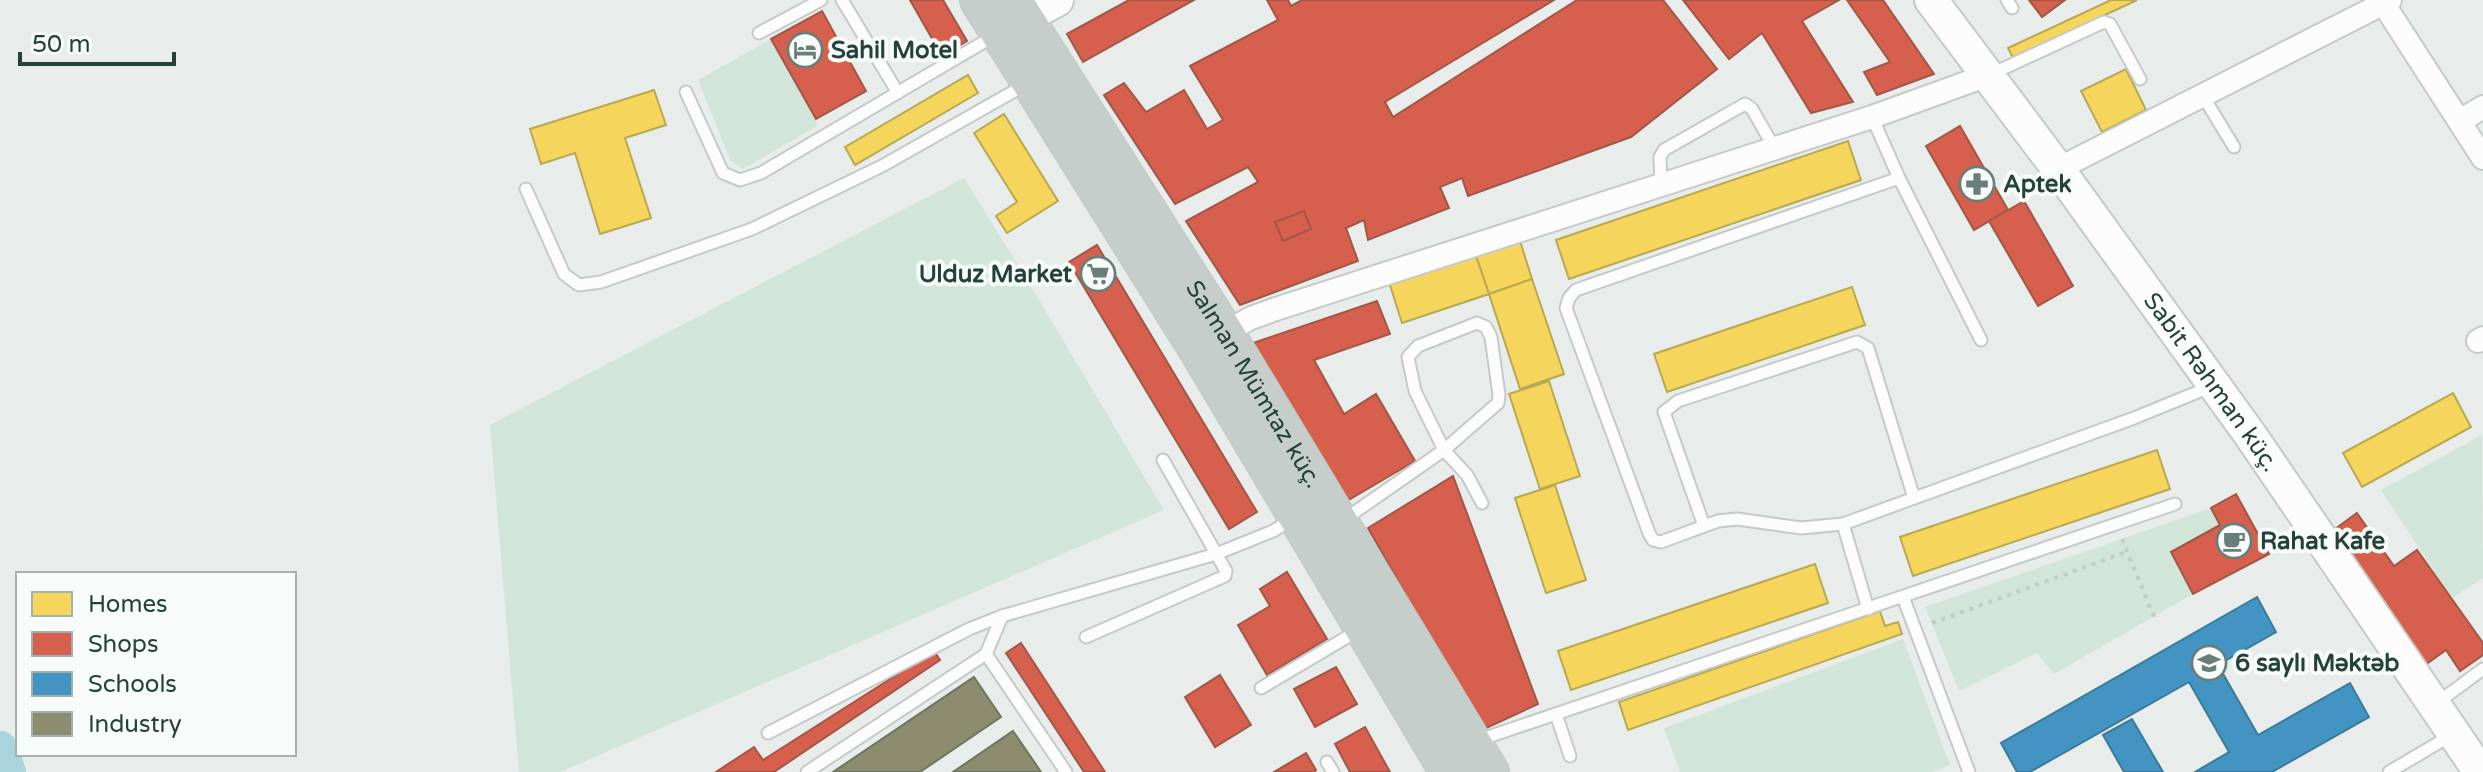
<svg xmlns="http://www.w3.org/2000/svg" width="2483" height="772" viewBox="0 0 2483 772" font-family="'Varela Round',sans-serif">
<rect width="100%" height="100%" fill="#e8edeb"/>
<g fill="#d1e6d8">
<polygon points="771,39 816,119 817,126 743,169 730,160 698,80"/>
<polygon points="964,178 1020,268 1164,510 560,772 519,772 490,425"/>
<polygon points="2482,435 2483,578 2452,598 2381,490"/>
<polygon points="2211,508 2220,525 2171,552 2193,594 2054,674 2037,653 1959,691 1925,607"/>
<polygon points="1903,639 1950,765 1932,772 1680,772 1664,728"/>
</g>
<g fill="#f6d55c" stroke="#b7a952" stroke-width="2">
<polygon points="2111,0 2137,0 2013,58 2008,48"/>
<polygon points="2126,69 2146,110 2102,132 2081,91"/>
<polygon points="968,75 978,93 855,165 845,147"/>
<polygon points="654,90 666,125 625,138 651,218 600,234 575,153 541,164 530,129"/>
<polygon points="1004,114 1058,201 1007,233 996,216 1017,202 974,133"/>
<polygon points="1848,141 1861,180 1569,279 1556,240"/>
<polygon points="1519,238 1532,279 1489,294 1475,253"/>
<polygon points="1475,253 1489,294 1402,323 1389,282"/>
<polygon points="1532,279 1564,374 1520,389 1489,294"/>
<polygon points="1852,287 1865,325 1667,392 1654,354"/>
<polygon points="1549,381 1580,476 1540,489 1509,394"/>
<polygon points="2453,393 2471,427 2362,487 2343,453"/>
<polygon points="2157,450 2170,489 1913,576 1900,537"/>
<polygon points="1555,485 1586,580 1546,593 1515,498"/>
<polygon points="1815,564 1828,603 1571,690 1558,651"/>
<polygon points="1880,611 1885,626 1898,622 1902,634 1628,730 1619,702"/>
</g>
<g fill="#d6604d" stroke="#a15747" stroke-width="2">
<polygon points="910,0 943,0 967,41 942,56"/>
<polygon points="1129,0 1194,0 1083,62 1067,34"/>
<polygon points="1267,0 1288,0 1291,6 1302,0 1554,0 1385,102 1393,117 1577,0 1663,0 1717,69 1631,137 1468,196 1462,178 1440,187 1449,208 1368,240 1364,220 1346,228 1358,261 1240,305 1186,221 1258,182 1248,167 1175,204 1104,95 1124,83 1146,112 1184,90 1207,129 1223,120 1190,66 1278,20"/>
<polygon points="1683,0 1839,0 1802,21 1853,102 1811,113 1762,33 1729,59"/>
<polygon points="1847,0 1883,0 1934,74 1877,95 1864,72 1890,62"/>
<polygon points="2029,0 2065,0 2042,17"/>
<polygon points="822,11 866,91 816,119 771,39"/>
<polygon points="1960,126 2008,210 1974,230 1926,146"/>
<polygon points="2024,201 2073,286 2038,306 1989,221"/>
<polygon points="1304,211 1311,229 1283,241 1275,222"/>
<polygon points="1097,245 1257,512 1229,529 1069,262"/>
<polygon points="1377,301 1390,334 1314,360 1344,414 1376,394 1415,461 1347,501 1253,343"/>
<polygon points="1453,476 1538,704 1482,730 1368,528"/>
<polygon points="2236,494 2269,554 2193,594 2171,552 2220,525 2211,508"/>
<polygon points="2357,513 2394,566 2417,550 2483,643 2483,655 2460,671 2446,650 2425,665 2331,532"/>
<polygon points="1287,572 1327,639 1267,675 1238,625 1270,606 1260,589"/>
<polygon points="1021,643 1105,772 1084,772 1006,653"/>
<polygon points="934,651 940,660 774,772 716,772 754,747 763,760"/>
<polygon points="1336,667 1357,704 1315,727 1294,689"/>
<polygon points="1220,675 1251,725 1215,747 1185,697"/>
<polygon points="1365,727 1390,772 1350,772 1335,744"/>
<polygon points="1306,753 1316,770 1314,772 1274,772"/>
</g>
<g fill="#4393c3" stroke="#3a7b9a" stroke-width="2">
<polygon points="2257,597 2276,632 2218,665 2258,735 2350,683 2369,717 2272,772 2195,772 2229,752 2189,682 2030,772 2017,772 2001,743"/>
<polygon points="2132,719 2163,772 2124,772 2103,735"/>
</g>
<g fill="#8c8c6e" stroke="#6d765e" stroke-width="2">
<polygon points="974,677 1001,717 920,772 833,772"/>
<polygon points="1013,731 1041,772 953,772"/>
</g>
<g fill="none" stroke-linecap="round" stroke-linejoin="round">
<polyline stroke="#a9d4db" stroke-width="36" points="0,749 8,772"/>
<g stroke="#c5cac8" stroke-width="15">
<g id="service">
<polyline points="842,0 898,93"/>
<polyline points="2007,0 2012,8"/>
<polyline points="759,33 821,0"/>
<polyline points="1989,75 2104,22 2110,24 2140,79"/>
<polyline points="686,92 723,173 740,180 761,173 994,36"/>
<polyline points="2203,96 2234,147"/>
<polyline points="1872,117 1899,178 1576,290 1569,298 1566,308 1649,533 1653,540 1661,542 1718,521 1737,519 1801,528 1843,524 2134,418 2210,387"/>
<polyline points="1899,178 1981,340"/>
<polyline points="1661,185 1660,157 1664,150 1745,104 1752,109 1775,149"/>
<polyline points="526,189 564,274 579,285 601,282 752,229 882,166 1025,85"/>
<polygon points="1477,323 1486,327 1491,337 1499,395 1498,403 1444,450 1415,391 1408,357 1418,346"/>
<polyline points="1345,519 1444,450 1467,475 1482,503"/>
<polyline points="1843,524 1868,609"/>
<polyline points="1704,526 1664,412 1678,401 1857,342 1868,348 1914,498"/>
<polyline points="1903,597 1969,772"/>
<polyline points="1086,637 1225,576 1226,571 1163,460"/>
<polyline points="986,654 1066,772"/>
<polyline points="1261,688 1359,630"/>
<polyline points="2437,703 2483,669"/>
<polyline points="1556,714 1570,756"/>
<polyline points="768,733 969,629 1002,616 1216,554 1273,531 1293,519"/>
<polyline points="1476,741 2175,504"/>
<polyline points="1327,762 1333,772"/>
<polyline points="807,772 986,654 1002,616"/>
<polyline points="2389,772 2450,736"/>
</g>
</g>
<g stroke="#c5cac8" stroke-width="26">
<g id="minor">
<polyline points="2381,0 2483,158"/>
<polyline points="2460,121 2483,107"/>
<polyline points="2058,169 2390,0"/>
<polyline points="1224,333 1251,318 1276,309 1872,117 1988,75"/>
<polyline points="2478,341 2483,338"/>
</g>
</g>
<g stroke="#c3cbc8" stroke-width="36">
<g id="secondary">
<path id="s1" d="M1931,0L2058,169L2251,436L2480,772"/>
<polyline points="1024,18 1057,0"/>
</g>
</g>
<g stroke="#c3ccc9" stroke-width="42">
<g id="trunk">
<polyline points="980,0 1198,348 1450,772"/>
<path id="s2" d="M1012,0L1224,333L1489,772"/>
</g>
</g>
<g stroke="#c3ccca" stroke-width="4" stroke-dasharray="4 6" stroke-linecap="butt">
<polyline points="2122,539 2154,617"/>
<polyline points="1932,623 2126,552"/>
</g>
<use href="#service" stroke="#fcfcfc" stroke-width="11"/>
<use href="#minor" stroke="#fcfcfc" stroke-width="22"/>
<use href="#secondary" stroke="#fcfcfc" stroke-width="32"/>
<use href="#trunk" stroke="#c6cecc" stroke-width="38"/>
</g>
<defs>
<g id="hotel-ring" transform="scale(1.8)"><circle r="9.5" fill="#f7fbf9" stroke="#697e78" stroke-width="1.5"/><path d="M-6-4.5h1.5V1H6V5H4.5V3h-9V5H-6ZM-4 0a1.8 1.8 0 1 1 3.6 0ZM.5 0V-2.5h3Q6-2.5 6 0Z" fill="#697e78"/></g>
<g id="pharmacy-ring" transform="scale(1.8)"><circle r="9.5" fill="#f7fbf9" stroke="#697e78" stroke-width="1.5"/><path d="M-2-6h4v4h4v4h-4v4h-4v-4h-4v-4h4Z" fill="#697e78"/></g>
<g id="supermarket-ring" transform="scale(1.8)"><circle r="9.5" fill="#f7fbf9" stroke="#697e78" stroke-width="1.5"/><path d="M-6-5.5h2.5l.6 2H6L4.5 2H-2.5L-4.4-4H-6ZM-1.5 3.2a1.3 1.3 0 1 0 .1 0ZM3 3.2a1.3 1.3 0 1 0 .1 0Z" fill="#697e78"/></g>
<g id="cafe-ring" transform="scale(1.8)"><circle r="9.5" fill="#f7fbf9" stroke="#697e78" stroke-width="1.5"/><path d="M-5.5-4.5H6V0H3Q3 3.5 0 3.5H-2.5Q-5.5 3.5-5.5 0ZM3-3.2v2h1.7v-2ZM-6 4.5H4V6H-6Z" fill="#697e78"/></g>
<g id="school-ring" transform="scale(1.8)"><circle r="9.5" fill="#f7fbf9" stroke="#697e78" stroke-width="1.5"/><path d="M0-5L7-2L0 1L-7-2ZM-4 1L0 2.5L4 1V4Q0 6-4 4Z" fill="#697e78"/></g>
</defs>
<g fill-rule="evenodd">
<use href="#hotel-ring" x="805" y="50"/>
<use href="#pharmacy-ring" x="1977" y="184"/>
<use href="#supermarket-ring" x="1098" y="274"/>
<use href="#cafe-ring" x="2234" y="541"/>
<use href="#school-ring" x="2209" y="663"/>
</g>
<g text-anchor="middle" stroke-width="8" stroke-linejoin="round" paint-order="stroke">
<g font-size="24" font-weight="bold" fill="#24423a" stroke="#f7fbf9" text-anchor="start">
<text x="831" y="58">Sahil Motel</text>
<text x="2003" y="192">Aptek</text>
<text x="1072" y="282" text-anchor="end">Ulduz Market</text>
<text x="2260" y="549">Rahat Kafe</text>
<text x="2235" y="671">6 saylı Məktəb</text>
</g>
<g font-size="24" fill="#24423a" stroke="#f7fbf9">
<text dy="8" stroke="none"><textPath href="#s1" startOffset="474">Sabit Rəhman küç.</textPath></text>
<text dy="8" stroke="none"><textPath href="#s2" startOffset="454">Salman Mümtaz küç.</textPath></text>
</g>
</g>
<rect x="16" y="572" width="280" height="184" fill="#f7fbf9" stroke="#a3b1ad" stroke-width="2"/>
<rect x="32" y="592" width="40" height="24" fill="#f6d55c" stroke="#a3b1ad" stroke-width="2"/>
<text x="88" y="612" font-size="24" fill="#24423a">Homes</text>
<rect x="32" y="632" width="40" height="24" fill="#d6604d" stroke="#a3b1ad" stroke-width="2"/>
<text x="88" y="652" font-size="24" fill="#24423a">Shops</text>
<rect x="32" y="672" width="40" height="24" fill="#4393c3" stroke="#a3b1ad" stroke-width="2"/>
<text x="88" y="692" font-size="24" fill="#24423a">Schools</text>
<rect x="32" y="712" width="40" height="24" fill="#8c8c6e" stroke="#a3b1ad" stroke-width="2"/>
<text x="88" y="732" font-size="24" fill="#24423a">Industry</text>
<path d="M20 52v12h154v-12" fill="none" stroke="#24423a" stroke-width="4"/>
<text x="32" y="52" font-size="24" fill="#24423a" stroke="#f7fbf9" stroke-width="6" paint-order="stroke">50 m</text>
</svg>
